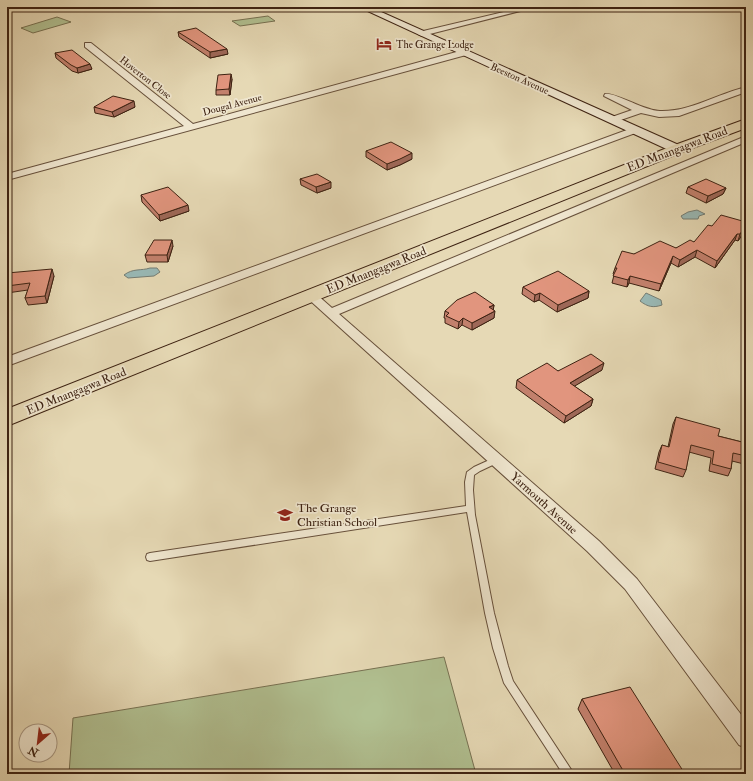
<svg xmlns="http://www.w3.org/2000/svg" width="753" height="781" viewBox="0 0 753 781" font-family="'IM FELL Double Pica',serif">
<rect width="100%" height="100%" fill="#e6d9b5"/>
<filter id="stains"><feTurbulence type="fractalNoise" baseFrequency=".005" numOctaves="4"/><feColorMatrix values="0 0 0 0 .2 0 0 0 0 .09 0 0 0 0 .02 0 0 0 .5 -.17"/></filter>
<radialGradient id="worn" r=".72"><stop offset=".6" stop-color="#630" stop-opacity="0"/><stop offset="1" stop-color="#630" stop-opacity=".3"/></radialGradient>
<g fill="#b1c091" stroke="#777152">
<polygon points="268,16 275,21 240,26 232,21"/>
<polygon points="57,17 71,22 33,33 21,28"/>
<polygon points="444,657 476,774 69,774 73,718"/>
</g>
<g fill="#99b9b6" stroke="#747d74">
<polygon points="697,210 705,214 699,216 698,219 683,219 681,216 688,212"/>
<path d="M150,268H157L160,272L154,276L128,278L124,275C133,268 141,271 150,268Z"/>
<path d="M646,293L661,300L662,305C653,308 648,307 640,301Z"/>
</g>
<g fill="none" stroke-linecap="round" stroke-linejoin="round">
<g stroke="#67503b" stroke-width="2">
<polygon id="lane" points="496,457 499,458 500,460 499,462 480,471 474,475 473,490 475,515 494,613 508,666 513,681 574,774 563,774 504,683 493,648 485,613 467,512 150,561 147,560 146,557 147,554 150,553 466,506 465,482 467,472 474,467"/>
</g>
<g stroke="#67503b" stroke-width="2">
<g id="street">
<polygon points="525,7 536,7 422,36 418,34 419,32"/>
<polygon points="85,43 91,43 193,124 460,51 466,51 467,53 466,55 7,180 7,174 184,126 85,47"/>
<path d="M746,87V92L679,116L659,117L641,113L612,123L608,120L609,118L632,110L604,96L605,94C615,92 644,111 660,111C690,112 717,94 746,87Z"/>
<polygon points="635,127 638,128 639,130 638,132 7,366 7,357"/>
<polygon points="746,136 746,142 339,314 599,541 637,579 746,721 746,748 739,745 625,589 587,551 305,296 307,293 315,293 332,308"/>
</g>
</g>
<g stroke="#3d2212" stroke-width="2">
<polygon id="secondary" points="359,7 370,7 681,146 683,149 681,152 673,152"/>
</g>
<g stroke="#3d2212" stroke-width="2">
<polygon id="highway" points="746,119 746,128 682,152 7,426 7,409 672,146"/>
</g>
<use href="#lane" fill="#efe6cf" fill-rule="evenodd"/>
<use href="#street" fill="#efe6cf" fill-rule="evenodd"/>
<use href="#secondary" fill="#efe6cf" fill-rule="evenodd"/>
<use href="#highway" fill="#e6d9b5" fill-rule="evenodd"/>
</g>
<g fill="#c2806c" stroke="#3d2212">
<polygon points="178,32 228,54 210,58 179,37"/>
<polygon points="55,53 92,69 78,73 72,71 56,58"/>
<polygon points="232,79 230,95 216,95 216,90"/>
<polygon points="94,107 135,107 114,117 95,113"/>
<polygon points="366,151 412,159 400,165 387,170 366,157"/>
<polygon points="300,179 331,188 317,193 301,185"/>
<polygon points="688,187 726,188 723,194 706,203 686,193"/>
<polygon points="141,195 189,211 160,221 142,202"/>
<polygon points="712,226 746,229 738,241 735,240 715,268 695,257 678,267 671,263 659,291 629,283 627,287 612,283 614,275 613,274 615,268 634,254 676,248 694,242"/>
<polygon points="173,246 168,262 147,262 145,255"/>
<polygon points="7,273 54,276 47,303 28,305 25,298 28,290 7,293"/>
<polygon points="523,287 589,291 588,298 557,312 539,300 534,302 522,294"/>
<polygon points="494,305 493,310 494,318 472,330 462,325 458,329 445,323 445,318 444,318 445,311"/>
<polygon points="602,370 574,386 593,399 591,406 564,423 516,388 517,380 558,371"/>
<polygon points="676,417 718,436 746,443 746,459 744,464 732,461 731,469 728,476 709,471 711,458 689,452 686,470 683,477 655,469 659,452 662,445 668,447 673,424"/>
<polygon points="582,699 685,774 615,774 578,709"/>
</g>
<g fill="#9e6858" stroke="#3d2212">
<polygon points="227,49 228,54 210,58 210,52"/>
<polygon points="90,64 92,69 78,73 77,68"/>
<polygon points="231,74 232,79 230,95 229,89"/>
<polygon points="134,101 135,107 114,117 112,112"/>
<polygon points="412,153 412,159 400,165 387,170 387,164"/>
<polygon points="331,182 331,188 317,193 316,187"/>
<polygon points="726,188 723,194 706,203 708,196"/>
<polygon points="188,205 189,211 160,221 159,215"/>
<polygon points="746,225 746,229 738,241 740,234"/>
<polygon points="737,234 735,240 715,268 717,261"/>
<polygon points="172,240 173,246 168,262 167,255"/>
<polygon points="697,250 695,257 678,267 680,260"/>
<polygon points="673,256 671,263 659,291 661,284"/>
<polygon points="52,269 54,276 47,303 45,296"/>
<polygon points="630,276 629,283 627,287 628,280"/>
<polygon points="589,291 588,298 557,312 558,305"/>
<polygon points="540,293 539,300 534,302 535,295"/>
<polygon points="494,305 493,312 489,307"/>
<polygon points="495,311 494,318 472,330 472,323"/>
<polygon points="463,318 462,325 458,329 459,322"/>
<polygon points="604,363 602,370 568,390 570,383"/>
<polygon points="593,399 591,406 564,423 566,416"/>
</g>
<g fill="#e1957e" stroke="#3d2212">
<polygon points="196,28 227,49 210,52 178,32"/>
<polygon points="72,50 90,64 77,68 71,65 55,53"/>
<polygon points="231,74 229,89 216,90 218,75"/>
<polygon points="113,96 134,101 112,112 94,107"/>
<polygon points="391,142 412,153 400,159 387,164 366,151"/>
<polygon points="317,174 331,182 316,187 300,179"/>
<polygon points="706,179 726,188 708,196 688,187"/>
<polygon points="168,187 188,205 159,215 141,195"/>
<polygon points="721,215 746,222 746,225 740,234 737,234 717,261 697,250 680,260 673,256 661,284 630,276 628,280 613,276 617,268 615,268 622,251 634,254 660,241 676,248 690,240 694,242 708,225 712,226"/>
<polygon points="154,240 172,240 167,255 145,255"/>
<polygon points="52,269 45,296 25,298 30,283 7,286 7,273"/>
<polygon points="558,271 589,291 558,305 540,293 535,295 523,287"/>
<polygon points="475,292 494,305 489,307 495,311 472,323 463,318 459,322 446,316 449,313 445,311 457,300"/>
<polygon points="591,354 604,363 570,383 593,399 566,416 517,380 547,363 558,371"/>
<polygon points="676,417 720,429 718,436 746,443 746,456 733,453 731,469 712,464 714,451 691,445 686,470 658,462 662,445 669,447"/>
<polygon points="630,687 685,774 625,774 582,699"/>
</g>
<defs>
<g id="hotel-bare" transform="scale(1.2)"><path d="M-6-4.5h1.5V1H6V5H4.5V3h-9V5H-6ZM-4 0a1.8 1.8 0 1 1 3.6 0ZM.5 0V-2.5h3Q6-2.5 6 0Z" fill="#8f2418" stroke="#efe6cf" stroke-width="2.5" paint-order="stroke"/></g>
<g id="school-bare" transform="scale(1.2)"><path d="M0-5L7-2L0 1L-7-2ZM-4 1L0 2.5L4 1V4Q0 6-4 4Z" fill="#8f2418" stroke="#efe6cf" stroke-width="2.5" paint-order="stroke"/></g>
</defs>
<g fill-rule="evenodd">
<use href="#hotel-bare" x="384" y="44"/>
<use href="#school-bare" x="285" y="515"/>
</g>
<g text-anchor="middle" stroke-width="3.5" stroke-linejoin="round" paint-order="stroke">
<g font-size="10" fill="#3d2212" stroke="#efe6cf" text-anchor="start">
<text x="396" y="48">The Grange Lodge</text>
</g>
<g font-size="10" fill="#3d2212" stroke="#efe6cf">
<text transform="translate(146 77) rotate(38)" y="4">Hoverton Close</text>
<text transform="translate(520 78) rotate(24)" y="4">Beeston Avenue</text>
<text transform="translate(232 104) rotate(-15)" y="4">Dougal Avenue</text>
</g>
<g font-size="12" fill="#3d2212" stroke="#efe6cf">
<text transform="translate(677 149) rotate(-21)" y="4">ED Mnangagwa Road</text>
<text transform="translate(376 270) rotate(-22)" y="4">ED Mnangagwa Road</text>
<text transform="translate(76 391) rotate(-22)" y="4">ED Mnangagwa Road</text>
<text transform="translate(544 503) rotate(42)" y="4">Yarmouth Avenue</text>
</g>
<g font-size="12" fill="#3d2212" stroke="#efe6cf" text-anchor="start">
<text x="297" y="512">The Grange<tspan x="297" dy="14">Christian School</tspan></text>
</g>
</g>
<rect width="753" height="781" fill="none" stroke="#e6d9b5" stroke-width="24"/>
<rect x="8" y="8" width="737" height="765" fill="none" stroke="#3d2212" stroke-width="2"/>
<rect x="12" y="12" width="729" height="757" fill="none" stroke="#3d2212"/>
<g transform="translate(38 743) rotate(208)"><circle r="19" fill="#efe6cf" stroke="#a89883"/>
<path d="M0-3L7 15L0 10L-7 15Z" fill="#8f2418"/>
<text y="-6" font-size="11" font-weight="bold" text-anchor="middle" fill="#3d2212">N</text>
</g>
<rect width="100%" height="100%" filter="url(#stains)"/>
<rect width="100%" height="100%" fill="url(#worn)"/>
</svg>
